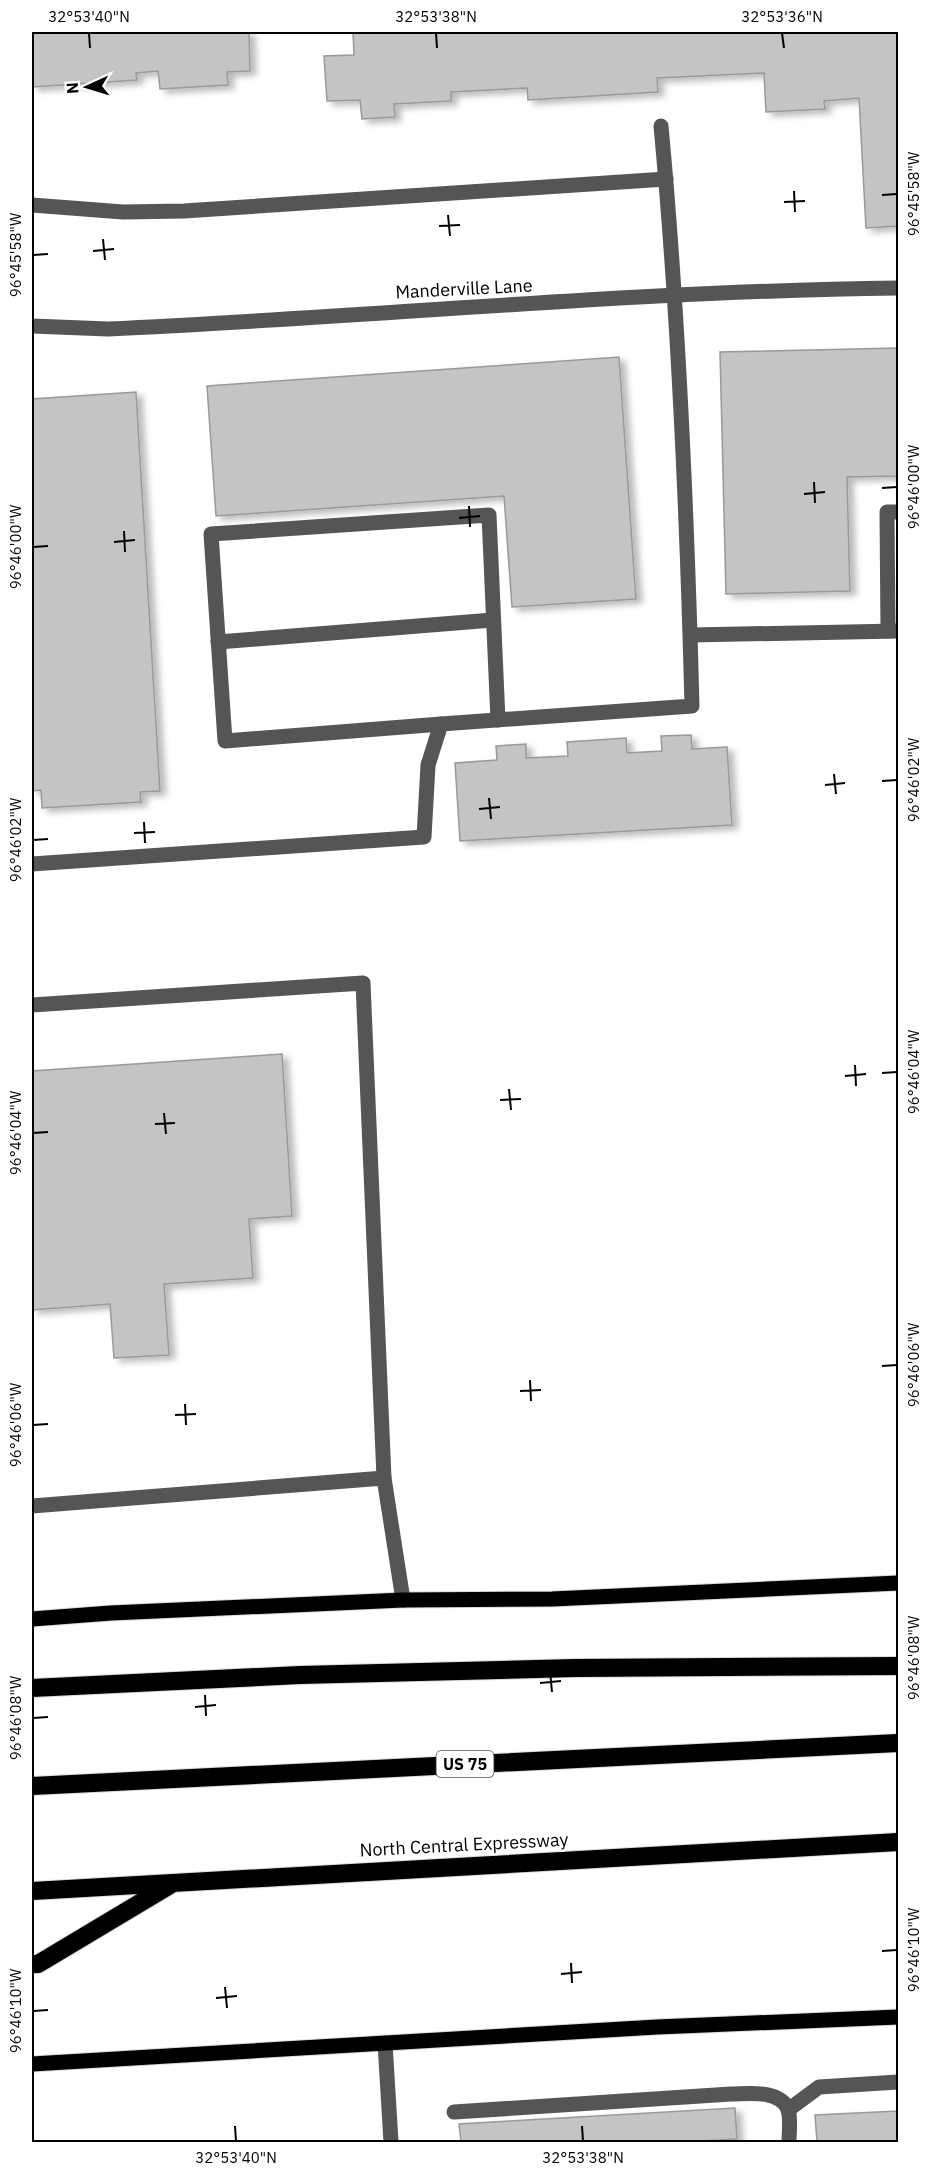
<svg xmlns="http://www.w3.org/2000/svg" width="930" height="2174" viewBox="0 0 930 2174" font-family="'IBM Plex Sans',sans-serif">
<defs>
<filter id="shadow"><feDropShadow dx="6" dy="4" stdDeviation="3" flood-color="#0004"/></filter>
</defs>
<rect width="100%" height="100%" fill="#fff"/>
<g fill="#c4c4c4" stroke="#999" stroke-width="1.5" filter="url(#shadow)">
<polygon points="32,32 249,32 250,71 227,72 228,85 160,89 158,71 136,73 137,80 32,87"/>
<polygon points="353,32 898,32 898,226 866,228 859,98 824,101 825,109 766,112 764,73 657,78 658,92 528,100 527,88 451,92 451,101 394,104 395,117 362,119 360,100 327,101 324,56 354,55"/>
<polygon points="898,348 898,476 847,477 850,591 726,594 720,352"/>
<polygon points="619,357 636,599 512,607 504,496 216,516 207,386"/>
<polygon points="136,392 160,791 140,792 141,802 42,808 41,790 32,791 32,399"/>
<polygon points="691,735 692,749 727,747 732,825 460,841 455,763 497,760 496,746 526,744 526,758 568,756 567,742 626,738 627,753 662,751 661,736"/>
<polygon points="282,1054 292,1216 249,1219 253,1278 164,1284 169,1355 114,1358 110,1304 32,1310 32,1071"/>
<polygon points="735,2108 737,2139 683,2142 461,2142 459,2124"/>
<polygon points="898,2111 898,2142 817,2142 815,2115"/>
</g>
<g fill="none" stroke-linecap="round" stroke-linejoin="round">
<g stroke="#dbdbdb" stroke-width="17">
<g id="major">
<polyline points="32,1619 111,1613 403,1600 552,1599 898,1583"/>
<polyline points="32,2064 657,2027 898,2017"/>
</g>
</g>
<g stroke="#dbdbdb" stroke-width="20">
<g id="highway">
<polyline points="32,1688 300,1675 575,1668 898,1666"/>
<polyline points="32,1786 898,1743"/>
<polyline points="32,1891 898,1842"/>
<polyline points="32,1964 38,1964 170,1885"/>
</g>
</g>
<g stroke="#555" stroke-width="15">
<polyline points="32,205 123,212 184,211 666,179"/>
<path d="M32,326L108,329C372,317 635,291 898,288"/>
<polyline points="888,631 887,512 898,512"/>
<polyline points="691,635 898,631"/>
<polyline points="218,642 493,620"/>
<polyline points="441,724 225,741 211,534 489,515 498,720"/>
<path d="M32,864L424,837L428,765L441,724L692,706C687,512 679,319 661,126"/>
<polyline points="32,1005 363,983 384,1478 403,1600"/>
<polyline points="32,1506 384,1478"/>
<polyline points="385,2043 391,2142"/>
<polyline points="788,2110 819,2087 898,2082"/>
<path d="M454,2112L731,2094C748,2094 779,2089 788,2109C791,2118 789,2133 789,2142"/>
</g>
<use href="#major" stroke="#000" stroke-width="15"/>
<use href="#highway" stroke="#000" stroke-width="18"/>
</g>
<path fill="none" stroke="#000" stroke-width="2" d="M89,33L90,48M436,33L437,48M782,33L784,48M794,191L795,212M882,195L897,194M784,202L805,201M448,215L450,236M439,226L460,225M103,239L105,260M93,251L114,249M33,255L48,254M814,482L815,503M882,488L897,487M804,494L825,492M469,506L470,527M459,518L480,516M124,531L125,552M114,542L135,540M33,547L48,546M834,774L836,794M882,781L897,780M825,785L845,783M489,798L491,819M479,809L500,807M144,822L145,843M134,833L155,832M33,840L48,839M855,1065L856,1086M882,1073L897,1072M845,1076L866,1074M509,1089L511,1110M500,1100L521,1099M164,1113L166,1134M155,1124L175,1123M33,1133L48,1132M882,1366L897,1365M530,1380L531,1401M520,1391L541,1390M185,1404L186,1425M175,1415L196,1414M33,1425L48,1424M882,1659L897,1658M550,1671L552,1692M540,1683L561,1681M205,1695L206,1716M195,1707L216,1705M33,1718L48,1717M882,1951L897,1950M571,1963L572,1983M561,1974L582,1972M225,1987L227,2008M216,1998L237,1996M33,2011L48,2010M235,2126L236,2141M582,2126L583,2141"/>
<g text-anchor="middle" stroke-width="5" stroke-linejoin="round" paint-order="stroke">
<rect fill="#fff" stroke="#4c4c4c" stroke-width="1.5" x="436.5" y="1751" width="57" height="26" rx="4.5"/>
<g font-size="16" font-weight="bold" fill="#000">
<text x="465" y="1770">US 75</text>
</g>
<g font-size="18" fill="#000" stroke="#fff">
<text transform="translate(464 289) rotate(-3)" y="6">Manderville Lane</text>
<text transform="translate(464 1845) rotate(-3)" y="6">North Central Expressway</text>
</g>
</g>
<rect width="930" height="2174" fill="none" stroke="#ffffff" stroke-width="66"/>
<g transform="translate(87 87) rotate(266)" stroke="#ffffff" stroke-width="4.5" paint-order="stroke">
<path d="M0-4.5L10 22L0 15L-10 22Z" fill="#000000"/>
<text y="-9" font-size="16" font-weight="bold" text-anchor="middle" fill="#000000">N</text>
</g>
<rect x="33" y="33" width="864" height="2108" fill="none" stroke="#000" stroke-width="2"/>
<g font-size="15" text-anchor="middle" fill="#000">
<text x="89" y="22">32°53'40"N</text>
<text x="436" y="22">32°53'38"N</text>
<text x="782" y="22">32°53'36"N</text>
<text transform="translate(914 194) rotate(-90)" y="5">96°45'58"W</text>
<text transform="translate(16 255) rotate(-90)" y="5">96°45'58"W</text>
<text transform="translate(914 487) rotate(-90)" y="5">96°46'00"W</text>
<text transform="translate(16 547) rotate(-90)" y="5">96°46'00"W</text>
<text transform="translate(914 780) rotate(-90)" y="5">96°46'02"W</text>
<text transform="translate(16 840) rotate(-90)" y="5">96°46'02"W</text>
<text transform="translate(914 1072) rotate(-90)" y="5">96°46'04"W</text>
<text transform="translate(16 1133) rotate(-90)" y="5">96°46'04"W</text>
<text transform="translate(914 1365) rotate(-90)" y="5">96°46'06"W</text>
<text transform="translate(16 1425) rotate(-90)" y="5">96°46'06"W</text>
<text transform="translate(914 1658) rotate(-90)" y="5">96°46'08"W</text>
<text transform="translate(16 1718) rotate(-90)" y="5">96°46'08"W</text>
<text transform="translate(914 1950) rotate(-90)" y="5">96°46'10"W</text>
<text transform="translate(16 2011) rotate(-90)" y="5">96°46'10"W</text>
<text x="236" y="2163">32°53'40"N</text>
<text x="583" y="2163">32°53'38"N</text>
</g>
</svg>
